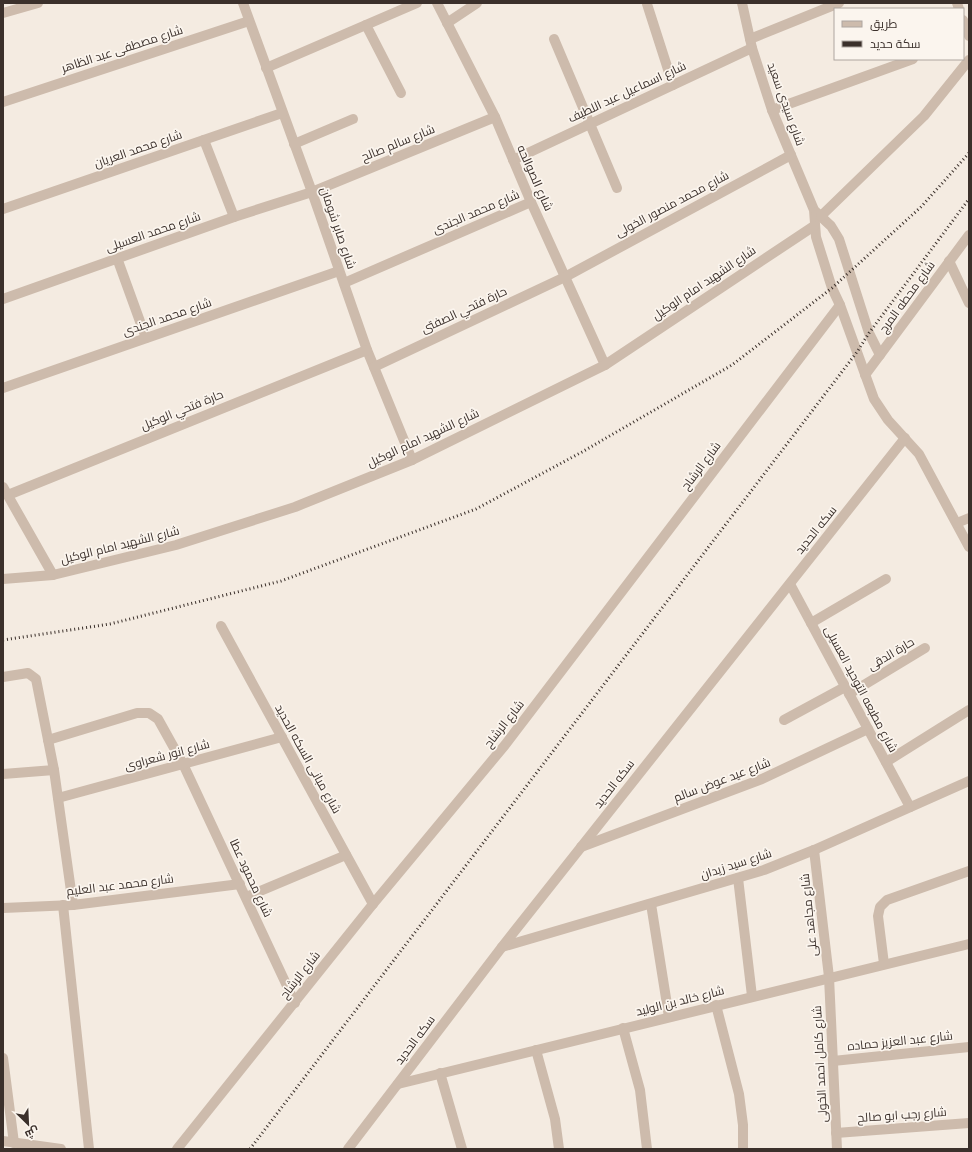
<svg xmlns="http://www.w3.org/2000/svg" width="972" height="1152" viewBox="0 0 972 1152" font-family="Raleway,Cairo,sans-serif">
<rect width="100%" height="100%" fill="#f4ebe1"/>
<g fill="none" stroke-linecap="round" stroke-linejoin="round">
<g stroke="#cdbbac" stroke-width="10">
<polyline points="243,3 312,192 367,350 412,460"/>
<polyline points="437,3 495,117 531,202 605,365"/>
<polyline points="742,3 752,48 772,110 814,210 816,237 832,288 840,305 874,399 888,420 919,454 969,547"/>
<polyline points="957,3 959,9"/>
<polyline points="647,4 673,85"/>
<polyline points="3,13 38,3"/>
<polyline points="963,20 969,36"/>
<polyline points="447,23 477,3"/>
<polyline points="366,25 401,93"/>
<polyline points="554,39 617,188"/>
<polyline points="750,39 839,3"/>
<polyline points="266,68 417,3"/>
<polyline points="3,102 249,21"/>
<polyline points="772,110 913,59"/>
<polyline points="204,140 234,217"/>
<polyline points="294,144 353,119"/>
<polyline points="513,160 752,48"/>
<polyline points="3,209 282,113"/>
<polyline points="816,212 831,226 839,239 869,333 880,355"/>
<polyline points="821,216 924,116 969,60"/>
<polyline points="117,258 146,338"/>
<polyline points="949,261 969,303"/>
<polyline points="344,283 531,202"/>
<polyline points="3,299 234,217 312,192 495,117"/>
<polyline points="374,367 565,277 791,155"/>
<polyline points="865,375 969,235"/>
<polyline points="3,388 339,271"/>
<polyline points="3,487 53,575"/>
<polyline points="8,495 367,350"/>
<polyline points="957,523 969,518"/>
<polyline points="3,579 53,575 176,545 295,507 412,460 605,365 814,226"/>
<polyline points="790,584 910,807"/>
<polyline points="811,623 886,579"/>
<polyline points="221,626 373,904"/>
<polyline points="3,677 28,673 36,679 54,770 73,905"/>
<polyline points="849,694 925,648"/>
<polyline points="784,720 845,687"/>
<polyline points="48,740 137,713 149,713 158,719 183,764 295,1003"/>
<polyline points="886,762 969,710"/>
<polyline points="3,774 54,770"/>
<polyline points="58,798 282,737"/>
<polyline points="581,847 762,779 868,729"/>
<polyline points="814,850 829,977 837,1149"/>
<polyline points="738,878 752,996"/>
<polyline points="246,897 346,855"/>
<polyline points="651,904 669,1017"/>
<polyline points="63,905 89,1149"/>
<polyline points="3,908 73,905 240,884"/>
<polyline points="502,947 764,870 814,850 969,781"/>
<polyline points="884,964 878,916 880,907 887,900 969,871"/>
<polyline points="716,1005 739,1094 743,1125 743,1149"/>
<polyline points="623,1028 640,1090 647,1149"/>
<polyline points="536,1050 555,1119 559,1149"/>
<polyline points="3,1058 14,1143"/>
<polyline points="833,1061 969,1047"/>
<polyline points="440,1073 462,1149"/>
<polyline points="398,1084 969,944"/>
<polyline points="836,1133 969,1123"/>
<polyline points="3,1141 61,1149"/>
<polyline points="177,1149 373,904 505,745 840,305"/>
<polyline points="348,1149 502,947 905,438"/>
</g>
<g stroke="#3b302b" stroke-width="3" stroke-dasharray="1 3" stroke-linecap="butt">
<polyline points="3,640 110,624 281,581 476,509 582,452 732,365 832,288 922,206 969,153"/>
<polyline points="250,1149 857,352 869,333 969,199"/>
</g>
</g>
<g text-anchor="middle" stroke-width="3.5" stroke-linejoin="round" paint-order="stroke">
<g font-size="12" fill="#3b302b" stroke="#fbf5ee">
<text transform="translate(122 49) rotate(-18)" y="4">شارع مصطفى عبد الظاهر</text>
<text transform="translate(627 92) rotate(-25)" y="4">شارع اسماعيل عبد اللطيف</text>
<text transform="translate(786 104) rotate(70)" y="4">شارع سيدى سعيد</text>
<text transform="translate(398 143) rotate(-22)" y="4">شارع سالم صالح</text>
<text transform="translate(138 149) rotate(-19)" y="4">شارع محمد العريان</text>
<text transform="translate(535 178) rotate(66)" y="4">شارع الصوالحه</text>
<text transform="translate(672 204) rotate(-28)" y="4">شارع محمد منصور الخولى</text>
<text transform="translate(476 212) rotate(-23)" y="4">شارع محمد الجندى</text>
<text transform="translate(338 228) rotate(71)" y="4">شارع صابر شومان</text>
<text transform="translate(153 232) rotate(-19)" y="4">شارع محمد العسيلى</text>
<text transform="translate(704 283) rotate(-34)" y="4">شارع الشهيد امام الوكيل</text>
<text transform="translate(907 297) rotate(-54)" y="4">شارع محطه المرج</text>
<text transform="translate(464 310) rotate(-25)" y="4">حارة فتحي الصفتى</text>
<text transform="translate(167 317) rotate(-19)" y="4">شارع محمد الجندى</text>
<text transform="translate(182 410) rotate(-22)" y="4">حارة فتحي الوكيل</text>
<text transform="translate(423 438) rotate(-25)" y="4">شارع الشهيد امام الوكيل</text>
<text transform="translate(701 466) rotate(-53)" y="4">شارع الرشاح</text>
<text transform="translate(816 530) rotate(-51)" y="4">سكه الحديد</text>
<text transform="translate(120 545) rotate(-14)" y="4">شارع الشهيد امام الوكيل</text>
<text transform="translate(891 654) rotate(-31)" y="4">حارة الدقى</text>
<text transform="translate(861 689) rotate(62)" y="4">شارع مطبعه التوحيد العسيلى</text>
<text transform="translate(504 724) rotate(-52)" y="4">شارع الرشاح</text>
<text transform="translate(167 755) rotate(-15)" y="4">شارع انور شعراوى</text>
<text transform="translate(308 759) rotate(61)" y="4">شارع مبانى السكه الحديد</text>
<text transform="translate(722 780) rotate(-21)" y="4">شارع عيد عوض سالم</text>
<text transform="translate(614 784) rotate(-52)" y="4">سكه الحديد</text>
<text transform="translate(736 864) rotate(-18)" y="4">شارع سيد زيدان</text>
<text transform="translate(251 878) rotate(65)" y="4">شارع محمود عطا</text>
<text transform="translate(120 885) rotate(-7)" y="4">شارع محمد عبد العليم</text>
<text transform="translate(809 915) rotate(-96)" y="4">شارع مجاهد على</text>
<text transform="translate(300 975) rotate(-52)" y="4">شارع الرشاح</text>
<text transform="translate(680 1001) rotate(-14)" y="4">شارع خالد بن الوليد</text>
<text transform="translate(415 1040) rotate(-53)" y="4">سكه الحديد</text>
<text transform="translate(900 1041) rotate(-6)" y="4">شارع عبد العزيز حماده</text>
<text transform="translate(820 1064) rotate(-93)" y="4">شارع كامل احمد الخولى</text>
<text transform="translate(902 1115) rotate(-4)" y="4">شارع رجب ابو صالح</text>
</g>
</g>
<rect width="972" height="1152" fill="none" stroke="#3b302b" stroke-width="8"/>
<rect x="834" y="8" width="130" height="52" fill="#fbf5ee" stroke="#aea6a0"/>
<rect x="842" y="21" width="20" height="6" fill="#cdbbac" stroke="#aea6a0"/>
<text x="870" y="28" font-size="12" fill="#3b302b">طريق</text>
<rect x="842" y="41" width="20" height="6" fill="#3b302b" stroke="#aea6a0"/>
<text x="870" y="48" font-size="12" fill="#3b302b">سكة حديد</text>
<g transform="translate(28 1124) rotate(156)" stroke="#fbf5ee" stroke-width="3" paint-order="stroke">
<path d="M0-3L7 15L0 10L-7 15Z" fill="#3b302b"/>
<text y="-6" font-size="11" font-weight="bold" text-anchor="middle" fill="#3b302b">ش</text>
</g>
</svg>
